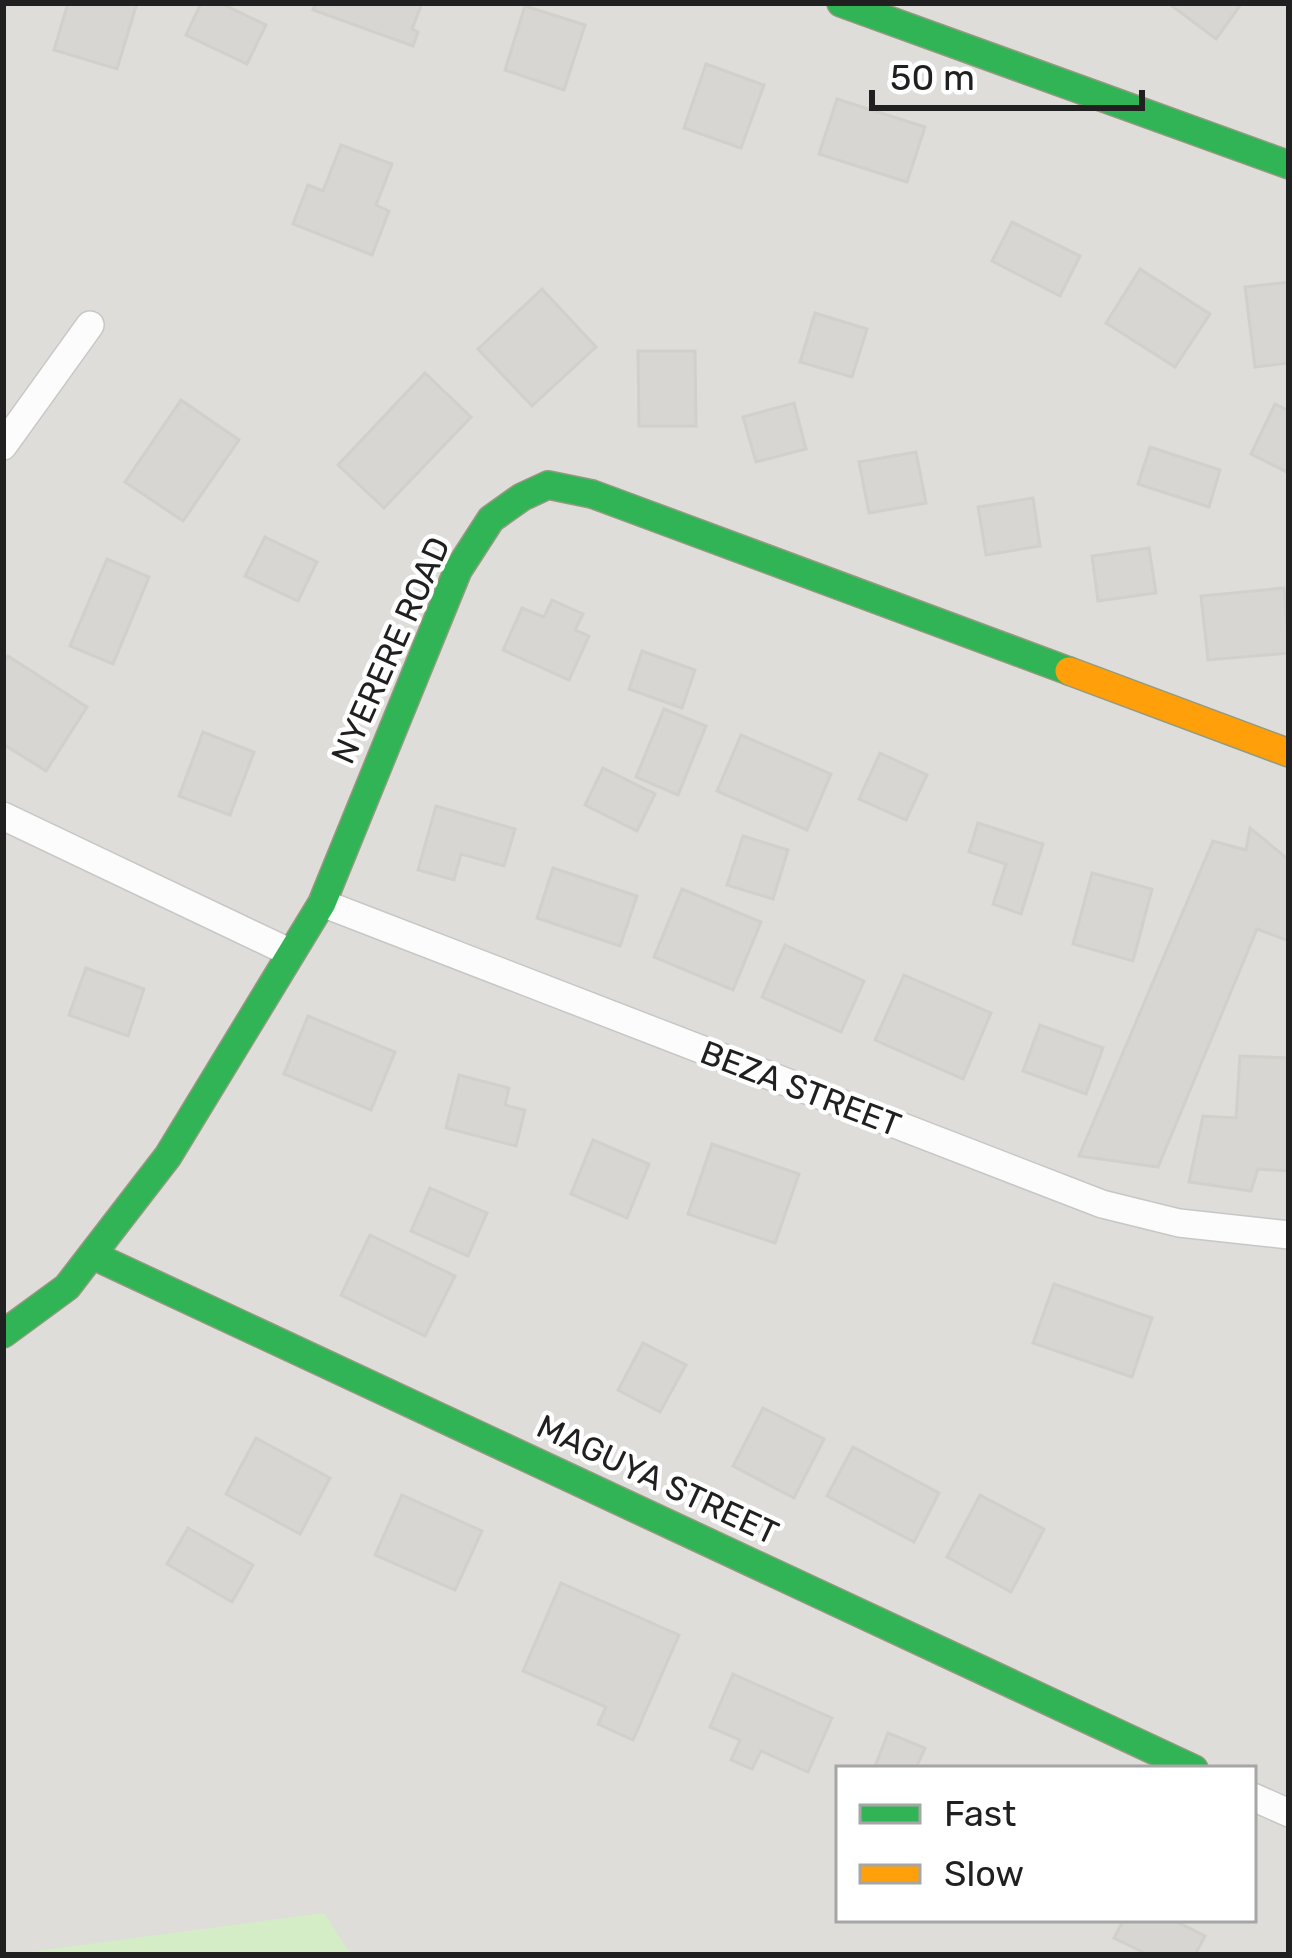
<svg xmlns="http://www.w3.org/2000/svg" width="1292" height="1958" viewBox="0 0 1292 1958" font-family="Rubik,sans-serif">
<rect width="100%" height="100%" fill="#efeee9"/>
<path fill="#deddda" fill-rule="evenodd" d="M3,3H1289V1955H3ZM839,1769H1253V1919H839Z"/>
<polygon fill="#d4edc6" points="324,1913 351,1955 5,1955"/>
<g fill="#d7d6d2" stroke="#d2d0ca" stroke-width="3">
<polygon points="68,3 137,3 117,69 54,50"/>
<polygon points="201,3 220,3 266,25 247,64 186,35"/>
<polygon points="316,3 422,3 412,29 418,32 413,46 313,10"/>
<polygon points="1168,3 1234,3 1239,7 1216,39"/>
<polygon points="525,6 585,25 564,90 505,70"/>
<polygon points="706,64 764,85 741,148 684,128"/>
<polygon points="837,99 925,127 907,182 819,154"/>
<polygon points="341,145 392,164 376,205 389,211 372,255 293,224 308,185 323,191"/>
<polygon points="1012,222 1080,256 1060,296 992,261"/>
<polygon points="1140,269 1210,314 1175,367 1106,323"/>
<polygon points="1289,282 1289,363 1255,367 1245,287"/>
<polygon points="542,289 596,347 532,406 478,349"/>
<polygon points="815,313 867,329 852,377 800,362"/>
<polygon points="638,351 695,351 696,426 639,426"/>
<polygon points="425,373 471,417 384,508 338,465"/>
<polygon points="181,400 239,440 183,521 125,482"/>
<polygon points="794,403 806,449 756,462 743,417"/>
<polygon points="1275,404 1289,411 1289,473 1251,454"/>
<polygon points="1150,447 1220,470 1209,507 1138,484"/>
<polygon points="916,452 926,503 869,513 859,462"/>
<polygon points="1033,498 1040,546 986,555 978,507"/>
<polygon points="265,537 317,562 298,601 245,576"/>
<polygon points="1149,548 1156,593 1098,601 1092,556"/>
<polygon points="107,559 149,577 113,664 70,646"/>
<polygon points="1284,588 1289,653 1208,660 1201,596"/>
<polygon points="552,600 583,614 575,630 589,636 569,680 503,650 522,608 544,617"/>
<polygon points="642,651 695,670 682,708 629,689"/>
<polygon points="8,656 87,707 46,771 3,744 3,664"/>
<polygon points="664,709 706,726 678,795 636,777"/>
<polygon points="203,732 254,752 230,815 179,796"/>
<polygon points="741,735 831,774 807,830 717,791"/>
<polygon points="880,753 927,775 906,820 859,799"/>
<polygon points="603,768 655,794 637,831 585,805"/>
<polygon points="436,806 515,829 504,866 461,854 454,880 418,870"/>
<polygon points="978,823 1043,844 1021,914 993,904 1006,864 969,852"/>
<polygon points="1250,828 1289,860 1289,941 1257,929 1158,1167 1079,1156 1213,841 1246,850"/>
<polygon points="743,836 788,850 773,899 727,885"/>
<polygon points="553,868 637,896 620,946 537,918"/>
<polygon points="1092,873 1152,889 1133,961 1073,944"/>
<polygon points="682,889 761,922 733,990 654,957"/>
<polygon points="785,945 864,981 841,1032 762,997"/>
<polygon points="86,968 144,989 128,1036 69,1015"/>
<polygon points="904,975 991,1013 963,1079 875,1040"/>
<polygon points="308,1016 395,1052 371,1110 284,1074"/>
<polygon points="1040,1025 1103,1048 1086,1094 1023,1071"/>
<polygon points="1240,1056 1289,1058 1289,1171 1258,1169 1251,1191 1189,1182 1203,1116 1236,1118"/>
<polygon points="459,1075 509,1088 505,1105 525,1110 516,1146 446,1128"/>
<polygon points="593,1140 649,1164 627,1218 571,1194"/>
<polygon points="712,1144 799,1174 775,1243 688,1214"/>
<polygon points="430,1188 487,1213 468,1256 411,1231"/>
<polygon points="370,1235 455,1276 425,1336 341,1295"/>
<polygon points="1054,1284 1152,1318 1132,1377 1033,1343"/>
<polygon points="643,1343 686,1365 660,1412 618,1390"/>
<polygon points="763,1408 824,1439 794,1498 733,1466"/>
<polygon points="256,1438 330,1478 300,1534 226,1494"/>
<polygon points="853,1447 939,1493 914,1542 827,1496"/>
<polygon points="402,1495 482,1531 455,1590 375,1555"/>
<polygon points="980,1495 1044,1529 1011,1592 947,1557"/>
<polygon points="188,1528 253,1565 232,1602 167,1564"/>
<polygon points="561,1583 679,1635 633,1740 598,1724 606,1707 523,1671"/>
<polygon points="733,1674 832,1718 808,1772 761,1751 752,1769 731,1760 740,1740 710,1727"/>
<polygon points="888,1733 925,1748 917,1766 925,1769 874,1769"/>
<polygon points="1124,1919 1171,1919 1205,1936 1195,1955 1149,1955 1114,1938"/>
</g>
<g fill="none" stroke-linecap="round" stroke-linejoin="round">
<g stroke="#c7c7c5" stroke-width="30">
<g id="street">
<polyline points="3,446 90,325"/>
<polyline points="3,816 291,953"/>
<polyline points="322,903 1102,1204 1179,1223 1289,1235"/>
<polyline points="1253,1797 1289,1813"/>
</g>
</g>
<g stroke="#939a7f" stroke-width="30">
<g id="fast">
<polyline points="841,3 1289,165"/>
<polyline points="92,1255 1194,1769"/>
<polyline points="3,1334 67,1287 168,1156 322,903 458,570 491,519 522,497 548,485 592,494 1069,671"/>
</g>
</g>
<g stroke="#939a7f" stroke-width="30">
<polyline id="slow" points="1069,671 1289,753"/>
</g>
<use href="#street" stroke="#fdfcfc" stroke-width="27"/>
<use href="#fast" stroke="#30b455" stroke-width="27"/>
<use href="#slow" stroke="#ff9f0a" stroke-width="27"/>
</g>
<g text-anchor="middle" stroke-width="9" stroke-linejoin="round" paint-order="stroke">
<g font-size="33" fill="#202020" stroke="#fff">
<text transform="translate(390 650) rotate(-66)" y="12">NYERERE ROAD</text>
<text transform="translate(801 1088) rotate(21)" y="12">BEZA STREET</text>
<text transform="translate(658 1479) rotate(25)" y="12">MAGUYA STREET</text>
</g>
</g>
<rect width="1292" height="1958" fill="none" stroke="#202020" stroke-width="12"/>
<rect x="836" y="1766" width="420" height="156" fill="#ffffff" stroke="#a6a6a6" stroke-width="3"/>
<rect x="860" y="1805" width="60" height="18" fill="#30b455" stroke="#a6a6a6" stroke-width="3"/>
<text x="944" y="1826" font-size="36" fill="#202020">Fast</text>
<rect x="860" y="1865" width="60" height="18" fill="#ff9f0a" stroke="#a6a6a6" stroke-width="3"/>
<text x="944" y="1886" font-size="36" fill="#202020">Slow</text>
<path d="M872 90v18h270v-18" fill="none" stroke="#202020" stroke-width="6"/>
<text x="890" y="90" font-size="36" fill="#202020" stroke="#ffffff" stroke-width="9" paint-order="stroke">50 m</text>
</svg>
